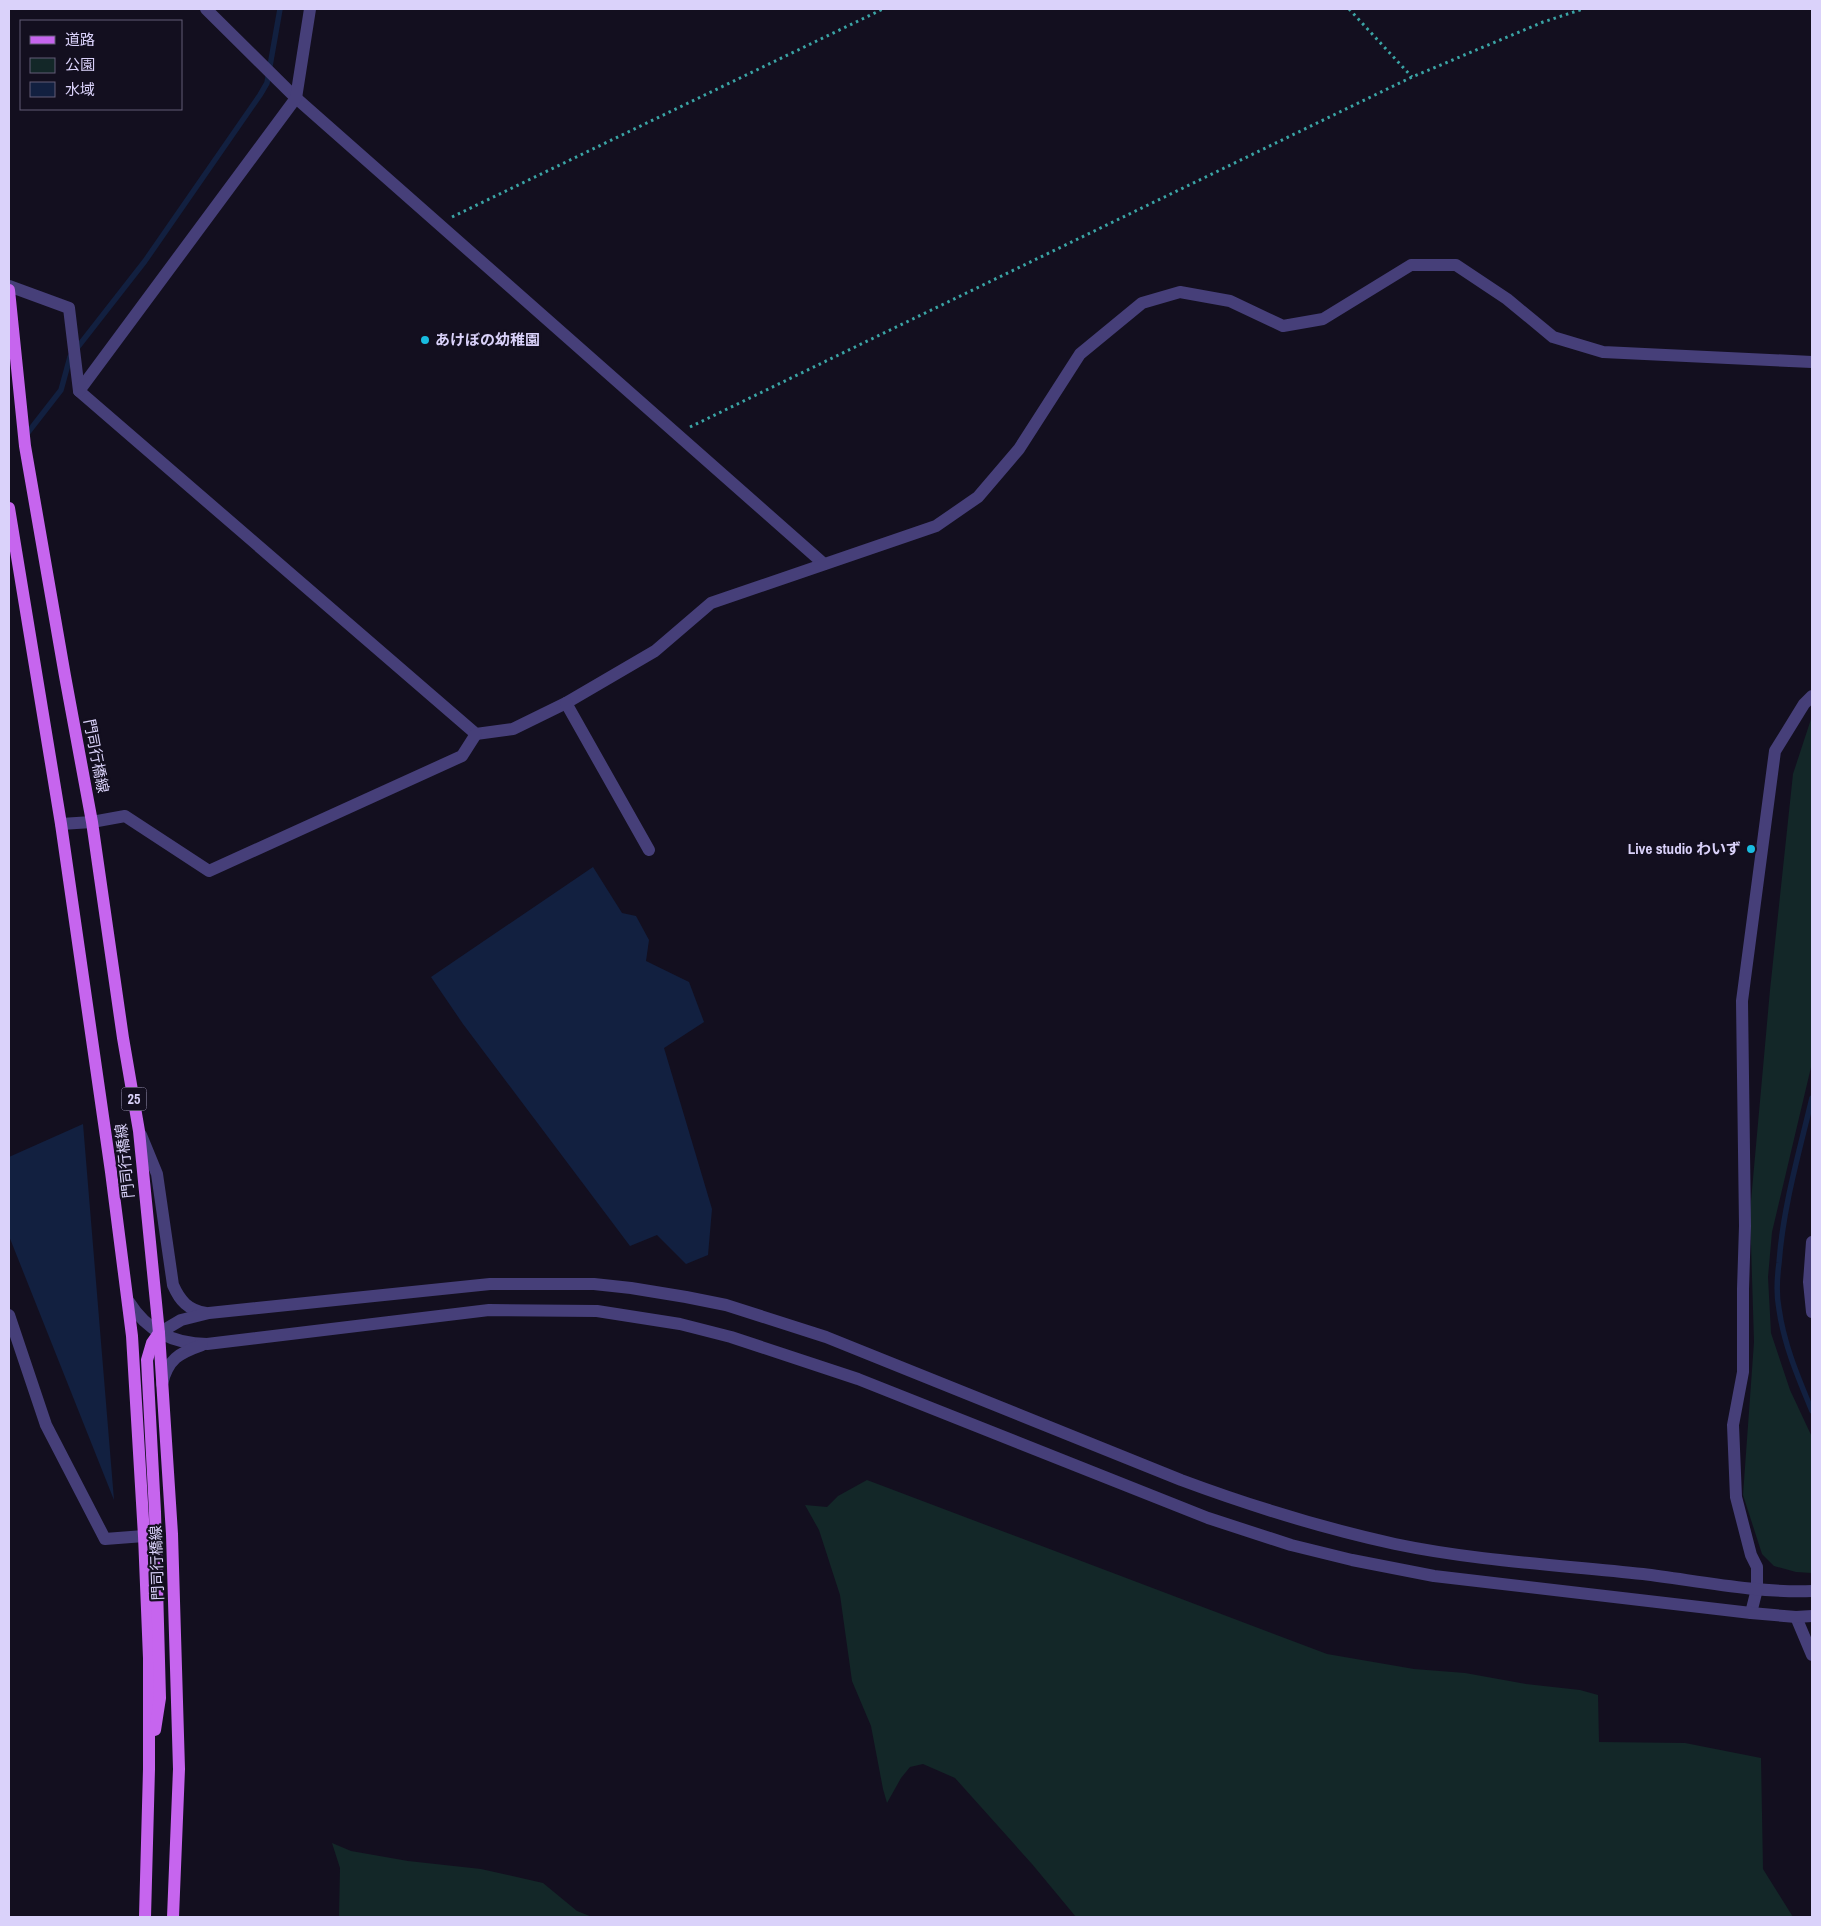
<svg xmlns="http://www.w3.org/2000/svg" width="1821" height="1926" viewBox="0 0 1821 1926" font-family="'Archivo Narrow','Noto Sans JP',sans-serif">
<rect width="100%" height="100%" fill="#130f1f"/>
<g fill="#132728">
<polygon points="1812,716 1812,1063 1772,1232 1768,1277 1771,1333 1790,1390 1812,1437 1812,1573 1796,1572 1774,1566 1762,1554 1743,1495 1754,1342 1750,1212 1770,990 1793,774"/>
<polygon points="867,1480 1327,1654 1414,1669 1465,1673 1526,1684 1580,1690 1598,1695 1599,1742 1685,1743 1761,1758 1763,1869 1793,1917 1076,1917 1032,1864 955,1778 923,1764 910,1767 901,1778 887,1803 883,1789 871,1726 852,1681 840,1595 819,1530 805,1505 827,1507 838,1496"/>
<polygon points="332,1843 351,1851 408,1861 481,1869 543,1883 577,1911 592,1917 339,1917 340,1868"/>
</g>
<g fill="#122040">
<polygon points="593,867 622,913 636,916 649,940 646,961 689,982 704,1022 664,1048 712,1209 708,1255 686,1264 657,1235 630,1246 463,1024 431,977"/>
<polygon points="83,1124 114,1500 9,1236 9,1157"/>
</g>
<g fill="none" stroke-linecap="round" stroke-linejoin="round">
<g stroke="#122040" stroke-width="5.5">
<polyline points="26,435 61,390 70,357 145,261 260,95 267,83 280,9"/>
<path d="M1812,1098C1799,1153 1783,1207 1779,1263C1777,1278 1776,1294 1779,1309C1784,1345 1798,1377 1812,1411"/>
</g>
<g stroke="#3ba4a5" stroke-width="3" stroke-dasharray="2.5 4" stroke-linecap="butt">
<polyline points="1349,9 1412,77"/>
<polyline points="452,217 883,9"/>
<polyline points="690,427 1412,77 1543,22 1583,9"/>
</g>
<g stroke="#463f79" stroke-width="12">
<polyline points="206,9 296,98 824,564"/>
<polyline points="9,286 69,308 79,391 476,734 513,729 566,703 655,651 711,603 936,526 978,497 1019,449 1080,354 1142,303 1180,292 1230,301 1283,326 1323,319 1411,265 1456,265 1507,299 1553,337 1603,352 1812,362"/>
<polyline points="79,391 296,98 310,9"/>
<polyline points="566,703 649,850"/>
<polyline points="61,824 92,822 125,816 209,871 462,756 476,734"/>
<polyline points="9,1315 46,1425 105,1539 144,1536"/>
<polyline points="1751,1613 1757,1589 1757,1567 1751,1555 1736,1497 1733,1425 1743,1372 1743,1289 1745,1226 1742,1001 1775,751 1804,704 1812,696"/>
<polyline points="1796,1617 1812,1655"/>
</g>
<g stroke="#463f79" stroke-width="12">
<path d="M141,1135L157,1174L173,1285C180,1301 188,1310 206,1313"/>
<polyline points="1812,1242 1809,1282 1812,1312"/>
<path d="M129,1302C147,1331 174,1344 207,1344L489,1310L597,1311L680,1324L731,1337L858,1379L1208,1518L1291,1545L1352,1560L1434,1576L1751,1613L1796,1617L1812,1616"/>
<path d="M159,1333L181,1320L209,1313L490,1284H594L631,1288L686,1297L726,1305L826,1337L1181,1480C1251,1506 1322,1528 1395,1544C1476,1561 1561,1565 1643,1574C1699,1581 1756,1593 1812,1591"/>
<path d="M162,1384C168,1359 179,1353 202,1345"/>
</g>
<g stroke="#c665ee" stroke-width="12">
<polyline points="9,290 25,446 65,676 92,822 123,1038 139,1131 159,1333 172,1534 179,1769 173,1917"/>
<polyline points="9,508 61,824 111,1172 132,1336 144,1536 149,1658 149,1769 145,1917"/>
<polyline points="155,1730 160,1698 155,1512 147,1360 152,1343 159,1333"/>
</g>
</g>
<g fill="#18bce0" stroke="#130f1f" stroke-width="2">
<circle cx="425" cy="340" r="5"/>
<circle cx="1751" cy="849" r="5"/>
</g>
<g text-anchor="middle" stroke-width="4.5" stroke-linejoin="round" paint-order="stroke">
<rect fill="#130f1f" stroke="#9e98b8" stroke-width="1" x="121.5" y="1087.5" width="25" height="23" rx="4"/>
<g font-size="14" font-weight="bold" fill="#dad2fa">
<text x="134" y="1104">25</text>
</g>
<g font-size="15" font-weight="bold" fill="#dad2fa" stroke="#130f1f" text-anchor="start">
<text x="435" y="345">あけぼの幼稚園</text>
<text x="1741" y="854" text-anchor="end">Live studio わいず</text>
</g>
<g font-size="15" fill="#dad2fa" stroke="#130f1f">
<text transform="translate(96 756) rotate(79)" y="5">門司行橋線</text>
<text transform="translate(125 1161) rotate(-96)" y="5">門司行橋線</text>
<text transform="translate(157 1563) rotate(-92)" y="5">門司行橋線</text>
</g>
</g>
<rect width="1821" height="1926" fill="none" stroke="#dad2fa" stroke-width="20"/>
<rect x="20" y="20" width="162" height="90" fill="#130f1f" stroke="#635d77"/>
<rect x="30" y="36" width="25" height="8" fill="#c665ee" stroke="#635d77"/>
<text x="65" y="45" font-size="15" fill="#dad2fa">道路</text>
<rect x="30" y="58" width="25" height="15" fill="#132728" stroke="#635d77"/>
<text x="65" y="70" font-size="15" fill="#dad2fa">公園</text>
<rect x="30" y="82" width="25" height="15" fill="#122040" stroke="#635d77"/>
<text x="65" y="95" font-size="15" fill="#dad2fa">水域</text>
</svg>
